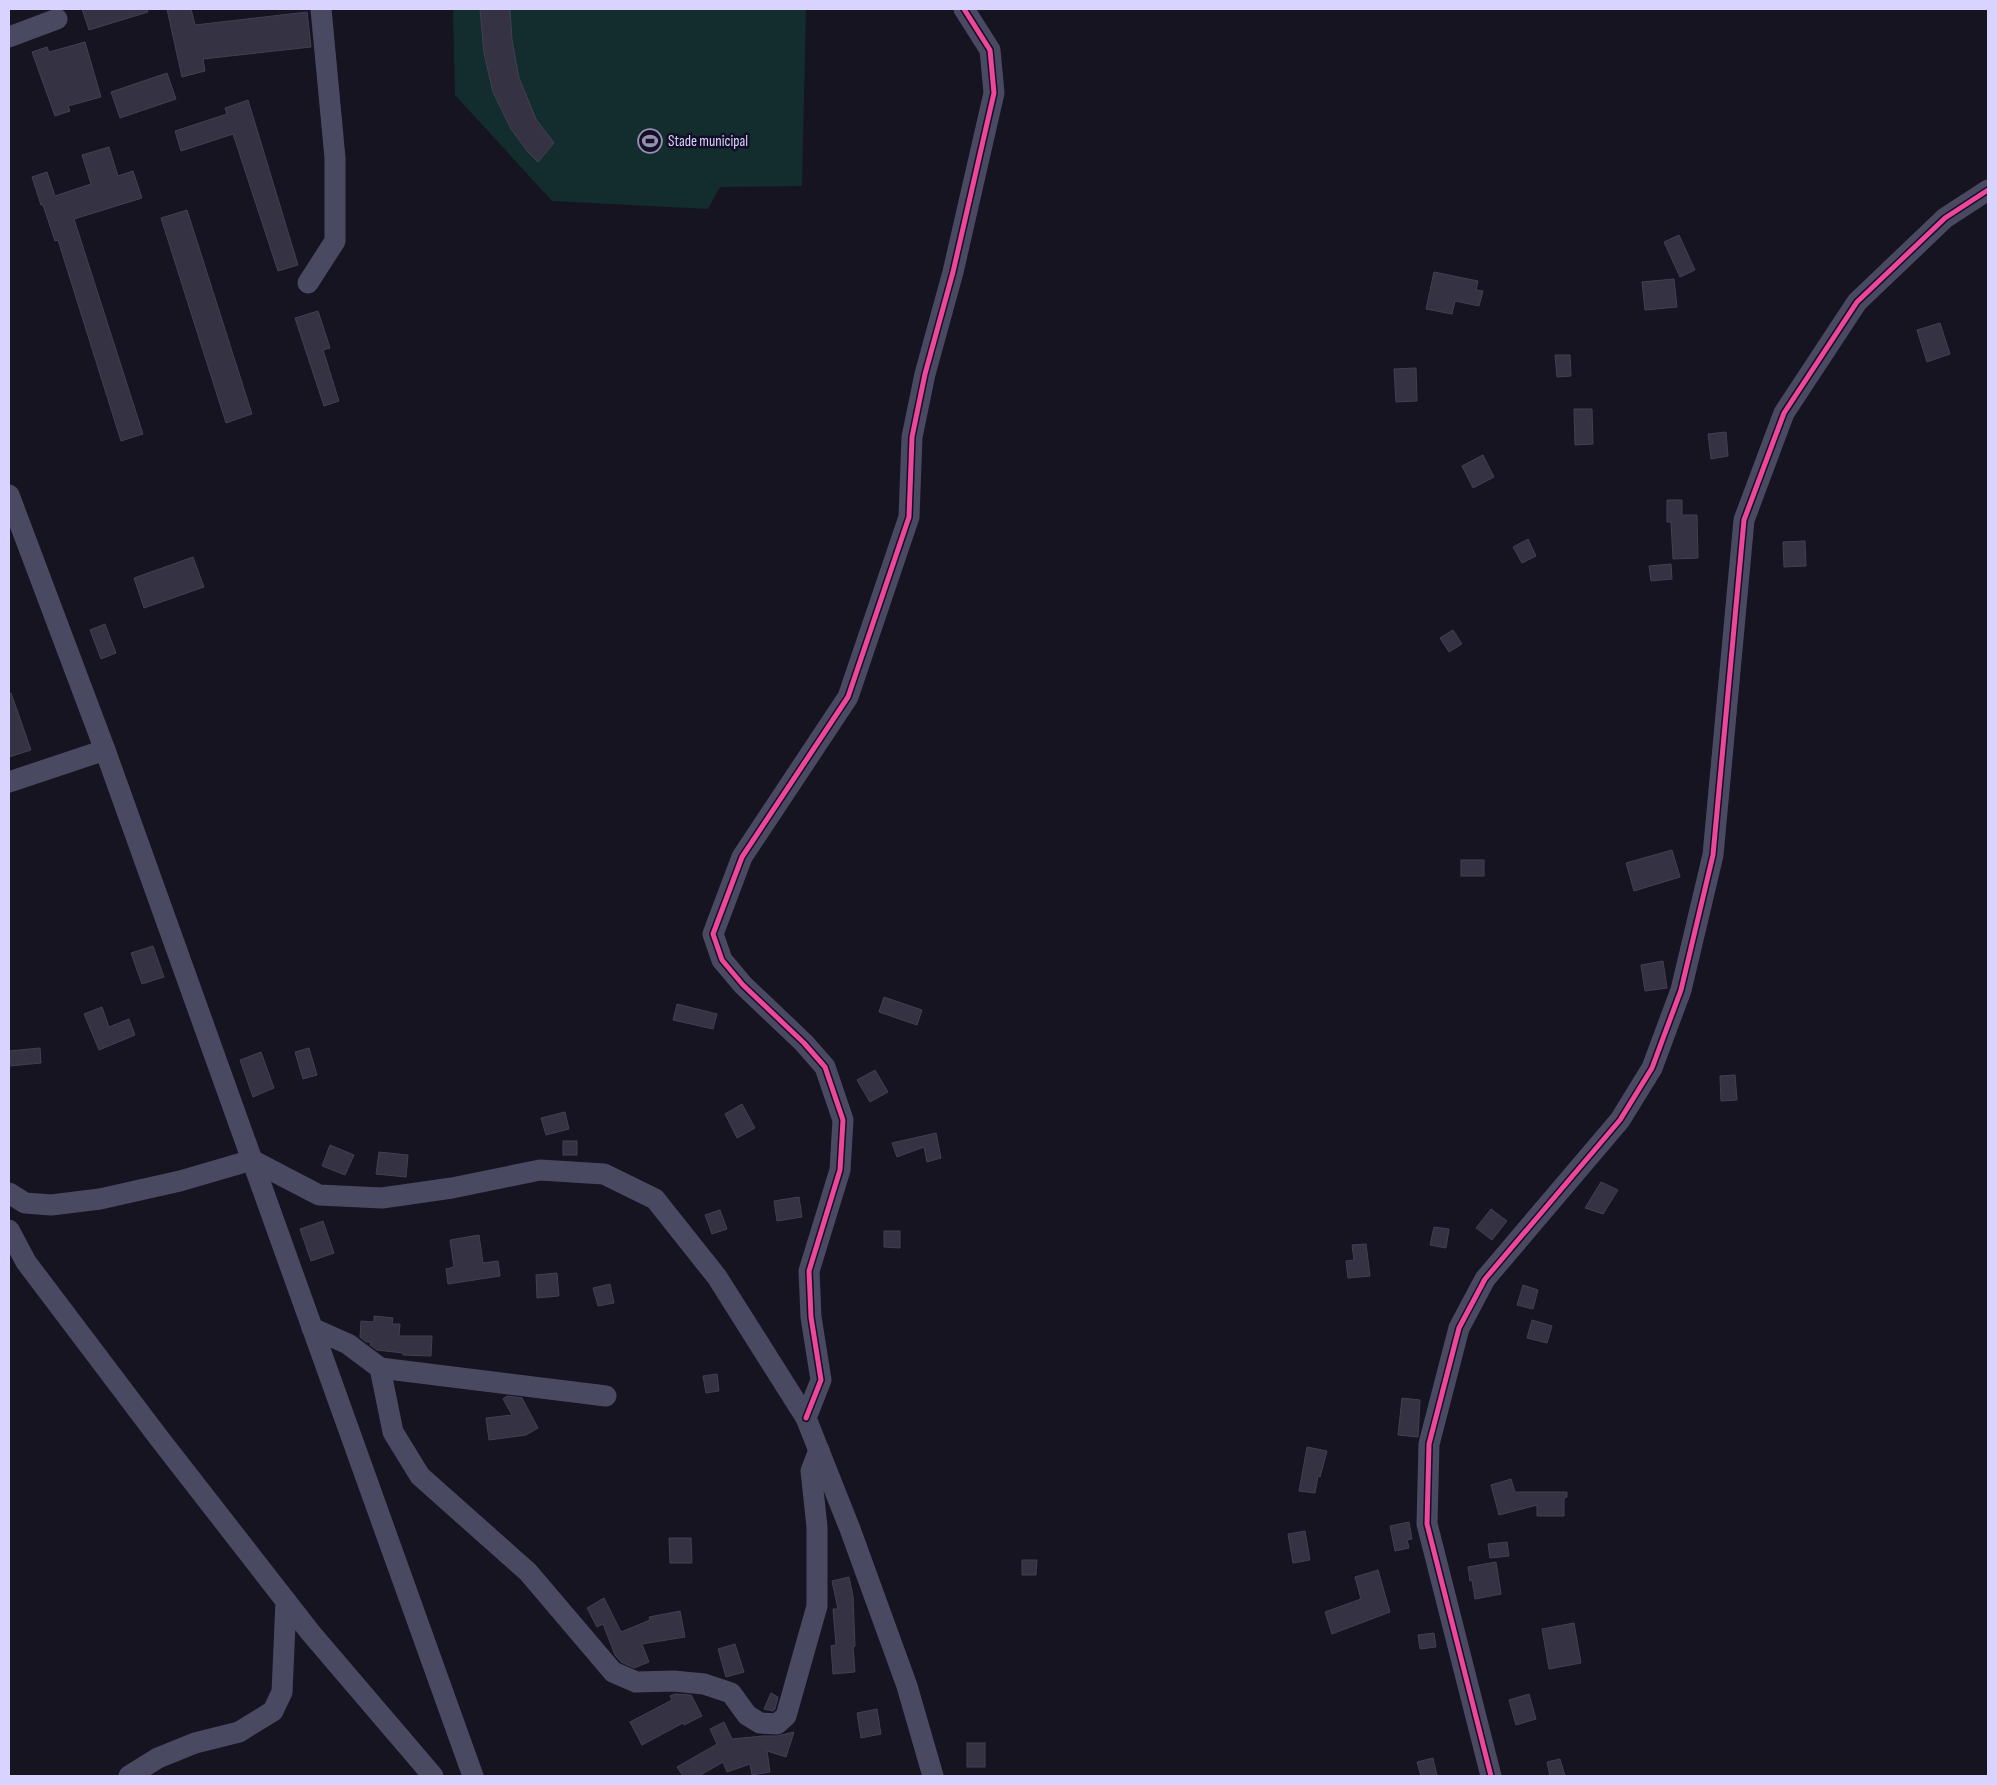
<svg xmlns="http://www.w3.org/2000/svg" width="1997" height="1785" viewBox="0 0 1997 1785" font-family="'Sofia Sans Condensed',sans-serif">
<rect width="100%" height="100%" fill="#161421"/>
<polygon fill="#132c2d" points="453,9 806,9 802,186 720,187 708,209 552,201 455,95"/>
<g fill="#343243" stroke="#433f54">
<polygon points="82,9 147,9 148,12 89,30"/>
<polygon points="167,9 191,9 195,25 307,12 311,47 203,59 205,71 182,77"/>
<polygon points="480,9 510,9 512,40 519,78 536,119 554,143 538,162 528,152 511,129 493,92 484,53"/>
<polygon points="85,42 101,97 68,106 70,111 55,116 32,52 47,47 49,52"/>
<polygon points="167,73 176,99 120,118 111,92"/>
<polygon points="248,100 298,265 278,271 233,134 181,151 175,131 227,114 225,108"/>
<polygon points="109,147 118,176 133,171 142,198 74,219 143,434 121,441 58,240 55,241 43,205 41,205 32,177 47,172 55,196 91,184 82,155"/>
<polygon points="187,210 252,414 226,423 161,218"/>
<polygon points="1679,235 1695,270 1680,277 1664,242"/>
<polygon points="1434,272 1478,281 1476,290 1483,291 1479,306 1455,301 1452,314 1426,309"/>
<polygon points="1674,279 1677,307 1645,310 1642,282"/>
<polygon points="318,311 330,348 323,350 339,401 324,406 295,318"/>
<polygon points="1940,323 1950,354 1927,362 1917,330"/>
<polygon points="1555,355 1570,355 1571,376 1557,377"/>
<polygon points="1416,368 1417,401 1396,402 1394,369"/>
<polygon points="1574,409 1592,409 1593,444 1575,445"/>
<polygon points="1726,432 1728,456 1711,459 1708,434"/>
<polygon points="1483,455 1494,477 1473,488 1462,466"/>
<polygon points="1667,500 1682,500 1682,515 1697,515 1698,558 1673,559 1671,522 1667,522"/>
<polygon points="1528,539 1536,556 1522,563 1513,547"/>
<polygon points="1805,541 1806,566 1784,567 1783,542"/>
<polygon points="193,557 204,587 144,608 134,578"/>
<polygon points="1671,564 1672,579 1651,581 1649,566"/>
<polygon points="105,624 116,653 101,659 90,630"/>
<polygon points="1453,630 1462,644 1449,652 1440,638"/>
<polygon points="11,693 31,750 9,757 9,694"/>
<polygon points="1672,850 1680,877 1634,891 1626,863"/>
<rect x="1461" y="860" width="23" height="16"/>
<polygon points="153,946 164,977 142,984 131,953"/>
<polygon points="1663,961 1667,988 1645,991 1641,965"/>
<polygon points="884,997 922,1010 917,1025 879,1012"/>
<polygon points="677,1004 717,1014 713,1029 673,1020"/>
<polygon points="102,1007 109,1027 129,1019 135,1035 99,1050 84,1014"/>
<polygon points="40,1048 41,1063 9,1066 9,1051"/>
<polygon points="309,1048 317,1075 303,1079 295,1052"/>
<polygon points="261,1052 274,1088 253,1097 240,1060"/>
<polygon points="875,1070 888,1092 870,1102 857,1080"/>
<polygon points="1735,1075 1737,1100 1721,1101 1720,1076"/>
<polygon points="742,1104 755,1128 737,1138 725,1114"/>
<polygon points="565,1112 569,1129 546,1135 541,1118"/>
<polygon points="936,1133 941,1158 927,1162 924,1147 897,1157 892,1143"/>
<rect x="563" y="1141" width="14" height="14"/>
<polygon points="330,1145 354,1155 345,1175 322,1166"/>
<polygon points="379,1152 408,1155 406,1177 376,1174"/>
<polygon points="1601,1182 1618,1190 1603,1214 1585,1208"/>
<polygon points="799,1197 802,1217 777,1221 774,1201"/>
<polygon points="1491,1209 1507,1221 1492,1240 1476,1228"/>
<polygon points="720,1210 727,1229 712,1234 705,1215"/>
<polygon points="323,1221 334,1253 311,1261 300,1229"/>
<polygon points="1434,1227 1449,1229 1446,1248 1430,1245"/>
<polygon points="884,1231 900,1231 900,1248 884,1247"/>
<polygon points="479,1235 483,1263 498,1261 500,1276 448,1284 446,1269 454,1267 450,1240"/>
<polygon points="1366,1244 1370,1276 1348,1278 1346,1261 1354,1260 1352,1245"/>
<polygon points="557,1273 559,1296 537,1298 536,1275"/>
<polygon points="610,1284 614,1303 598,1306 593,1288"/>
<polygon points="1523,1285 1538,1290 1533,1309 1517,1305"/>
<polygon points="374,1316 393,1318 392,1324 400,1324 399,1336 432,1336 431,1356 403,1355 403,1353 377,1350 370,1345 371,1342 366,1342 360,1337 361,1321 374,1322"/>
<polygon points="1532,1320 1552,1326 1547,1343 1527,1338"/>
<polygon points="717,1374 719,1391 706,1393 703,1376"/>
<polygon points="507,1396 522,1398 538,1428 526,1435 489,1440 486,1418 512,1415 503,1399"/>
<polygon points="1402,1398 1420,1400 1418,1437 1398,1435"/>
<polygon points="1307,1447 1327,1451 1320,1477 1318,1476 1315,1493 1299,1491"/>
<polygon points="1511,1479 1515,1492 1567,1492 1567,1497 1564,1498 1564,1516 1537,1516 1537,1505 1499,1515 1491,1485"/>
<polygon points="1409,1522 1412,1539 1407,1540 1409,1548 1395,1551 1390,1526"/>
<polygon points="1305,1531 1310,1560 1293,1563 1288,1534"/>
<polygon points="669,1538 691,1538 692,1563 670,1563"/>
<polygon points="1507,1542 1509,1556 1490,1558 1488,1544"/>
<polygon points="1022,1560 1037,1560 1036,1575 1022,1575"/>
<polygon points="1496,1562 1501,1594 1475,1599 1472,1580 1470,1581 1468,1567"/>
<polygon points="1378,1570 1390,1612 1332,1634 1325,1612 1361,1599 1355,1577"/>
<polygon points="849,1577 853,1596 855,1646 853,1647 855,1672 833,1674 831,1646 836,1645 833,1609 838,1609 832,1581"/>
<polygon points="604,1598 621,1632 650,1620 649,1617 680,1611 685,1637 642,1644 649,1662 634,1668 621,1662 615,1655 603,1624 597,1627 587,1608"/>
<polygon points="1574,1623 1581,1663 1549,1669 1542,1629"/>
<polygon points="1434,1633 1436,1647 1420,1649 1418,1635"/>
<polygon points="735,1644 744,1672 726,1677 718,1649"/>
<polygon points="771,1693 778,1697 775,1709 773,1711 764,1709"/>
<polygon points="675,1694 691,1695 702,1716 684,1725 683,1723 642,1745 630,1722 672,1700 670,1696"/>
<polygon points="1529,1694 1536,1719 1516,1725 1509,1700"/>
<polygon points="877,1709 881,1734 861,1738 857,1713"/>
<polygon points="724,1722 732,1739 763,1736 777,1736 794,1732 786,1757 767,1751 770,1772 752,1775 750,1764 727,1772 723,1762 699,1776 683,1776 677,1767 717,1744 710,1729"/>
<rect x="967" y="1743" width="18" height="24"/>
<polygon points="1433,1758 1437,1776 1421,1776 1417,1762"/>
<polygon points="1560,1759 1565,1776 1550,1776 1547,1762"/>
</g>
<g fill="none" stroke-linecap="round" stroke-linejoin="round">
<g stroke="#4a4962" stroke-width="21">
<polyline points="9,37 57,19"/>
<polyline points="308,283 335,241 335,158 321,9"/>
<polyline points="9,495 105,750 473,1776"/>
<polyline points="9,782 105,750"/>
<polyline points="9,1193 25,1203 51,1205 100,1199 180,1181 252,1160 319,1195 382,1198 452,1188 540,1170 604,1174 655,1199 717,1277 806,1418 850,1529 907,1686 933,1776"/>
<polyline points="9,1230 26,1262 159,1438 310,1632 433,1776"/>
<polyline points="312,1328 348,1344 380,1368 393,1432 420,1476 528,1572 613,1672 636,1682 674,1681 704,1684 731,1693 747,1715 760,1723 777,1724 786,1716 817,1606 817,1527 811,1471 819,1450"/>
<polyline points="380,1368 606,1396"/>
<polyline points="806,1418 821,1380 811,1317 809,1271 840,1170 843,1120 825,1067 804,1043 743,985 722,960 713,934 742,857 848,697 909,517 912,437 925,374 953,272 994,93 990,50 964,9"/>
<polyline points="129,1776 158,1758 195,1743 239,1732 273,1711 282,1692 286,1601"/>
<polyline points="1491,1776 1427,1524 1429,1444 1459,1328 1485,1279 1620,1120 1652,1068 1681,990 1713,855 1744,520 1784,413 1857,302 1945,218 1988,190"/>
</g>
<g stroke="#130f26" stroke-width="8">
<g id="cycleway">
<polyline points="806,1418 821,1380 811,1317 809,1271 840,1170 843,1120 825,1067 804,1043 743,985 722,960 713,934 742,857 848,697 909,517 912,437 925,374 953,272 994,93 990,50 964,9"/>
<polyline points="1491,1776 1427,1524 1429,1444 1459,1328 1485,1279 1620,1120 1652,1068 1681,990 1713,855 1744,520 1784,413 1857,302 1945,218 1988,190"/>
</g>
</g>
<use href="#cycleway" stroke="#ed469a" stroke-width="5"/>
</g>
<defs>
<g id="stadium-ring" transform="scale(1.25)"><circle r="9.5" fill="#130f26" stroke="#9591b1" stroke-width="1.5"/><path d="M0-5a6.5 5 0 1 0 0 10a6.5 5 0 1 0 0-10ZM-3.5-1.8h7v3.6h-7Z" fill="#9591b1"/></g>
</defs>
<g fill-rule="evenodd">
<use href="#stadium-ring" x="650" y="141"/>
</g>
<g text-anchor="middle" stroke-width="5" stroke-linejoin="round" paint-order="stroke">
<g font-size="15" fill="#d9d4ff" stroke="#130f26" text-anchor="start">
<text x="668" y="146">Stade municipal</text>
</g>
</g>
<rect width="1997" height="1785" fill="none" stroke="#d9d4ff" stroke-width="20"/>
</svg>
